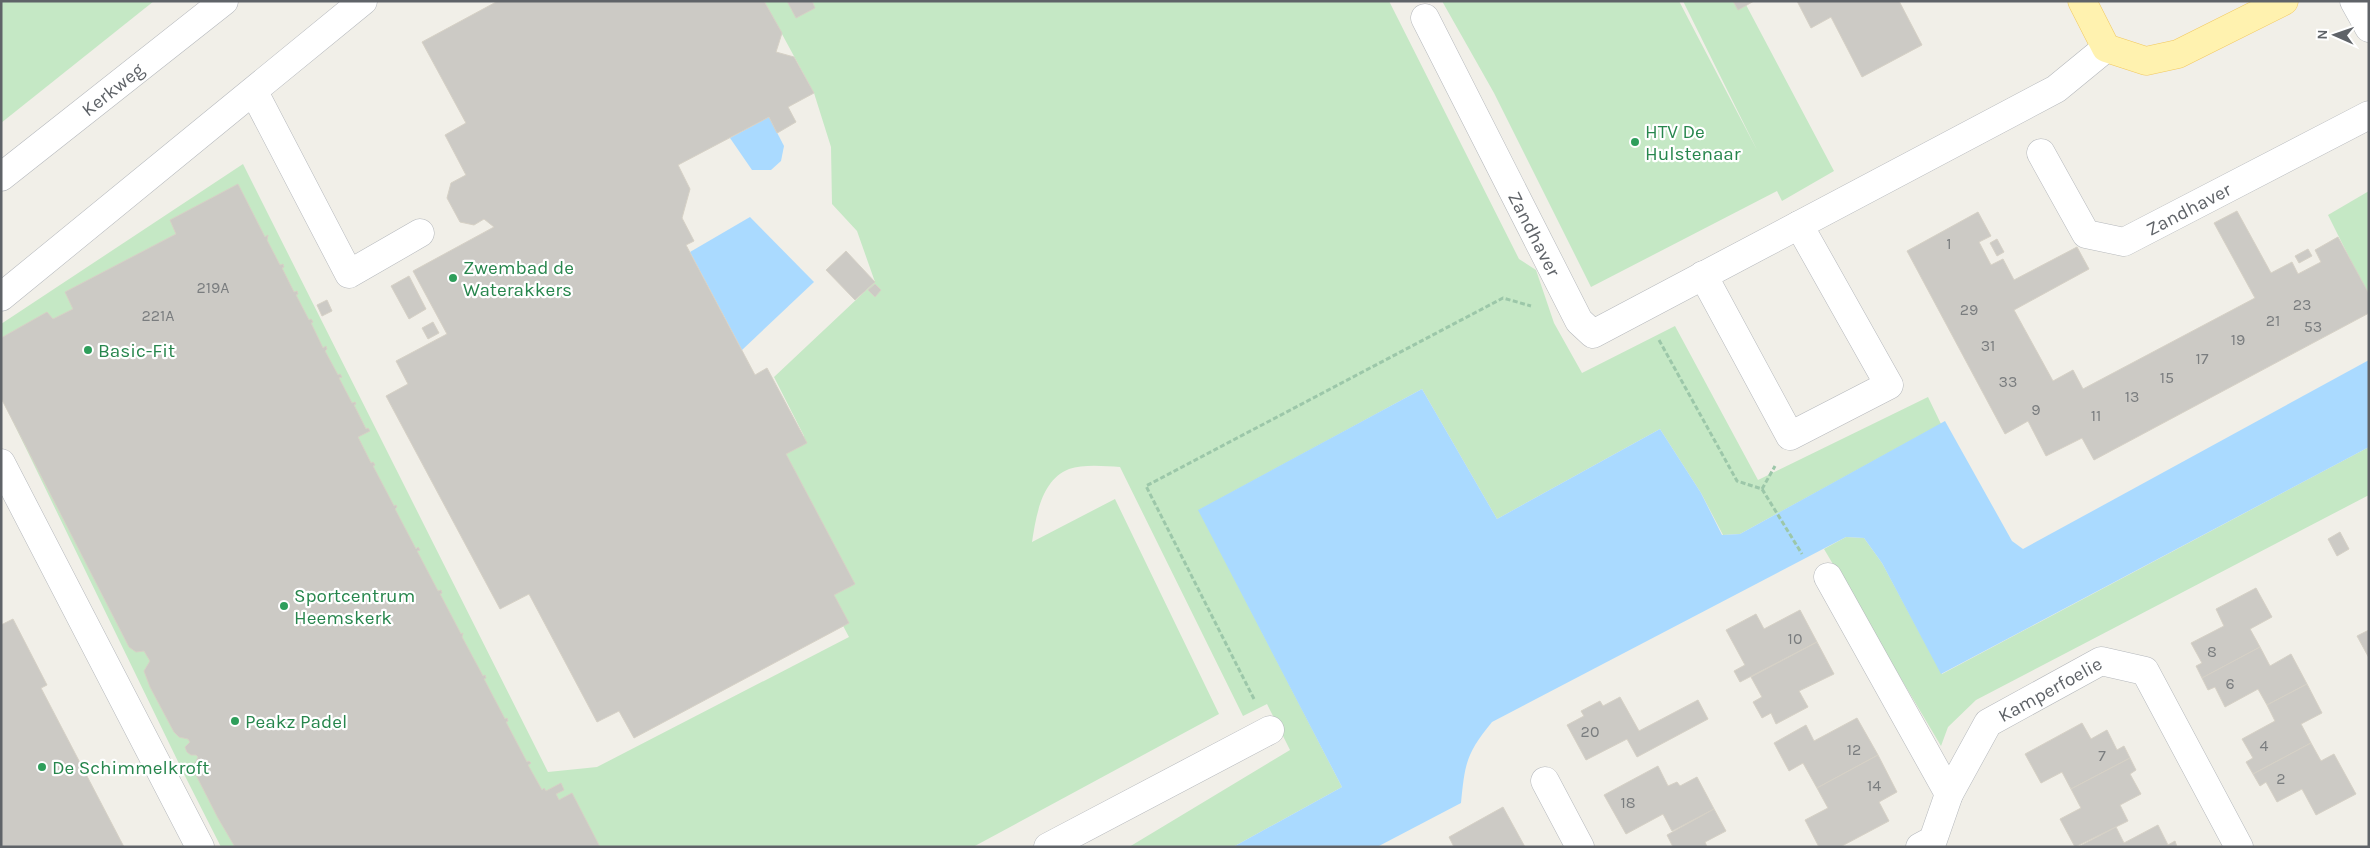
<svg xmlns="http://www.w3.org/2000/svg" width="2370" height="848" viewBox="0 0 2370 848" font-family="Karla,sans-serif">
<rect width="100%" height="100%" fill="#f1efe8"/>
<g fill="#c5e8c5">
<polygon points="1,1 154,1 1,123"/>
<path d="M764,1H1389L1519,259L1536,270L1554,323L1582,373L1675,326L1758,480L1928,397L1941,424L1740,534L1723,535L1701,493L1660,429L1497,519L1422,389L1199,510L1342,787L1233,847H1129L1290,750L1267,704L1243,716L1120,467C1105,466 1083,464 1069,469C1041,480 1036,517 1032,542L1115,499L1219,714L973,847H221L186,778L1,397V324L243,164L548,772L597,767L849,637L840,620L779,450L804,436L774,377L875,282L857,231L832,204L831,147L814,93Z"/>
<polygon points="1442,1 1679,1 1757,150 1683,1 1744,1 1834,171 1782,201 1777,191 1591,287 1494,93"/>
<polygon points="2369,191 2369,297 2328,215"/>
<polygon points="2369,447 2369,495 1976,700 1948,727 1941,746 1824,549 1846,537 1864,538 1882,563 1942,674"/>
</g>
<g fill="#aadaff">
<polygon points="769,117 784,146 781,161 771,170 752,170 730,138"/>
<polygon points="750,217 814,282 742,350 690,252"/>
<path d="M2369,360V447L1941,674L1882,563L1864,538L1846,537L1492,722C1466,754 1465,763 1461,803L1377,847H1233L1342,787L1198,510L1422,389L1497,519L1660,429L1701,493L1722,535L1740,534L1945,421L2012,541L2023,549Z"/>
</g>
<g fill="#cccac5" stroke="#d6d1c6">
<polygon points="498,1 764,1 782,33 776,52 794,57 814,93 788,107 796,122 779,132 777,133 769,117 678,165 690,189 682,218 694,241 686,245 755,375 767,368 807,443 786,454 855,584 834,595 849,623 634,738 619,711 597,722 529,594 500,609 386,396 408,384 396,361 447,334 413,271 494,227 484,219 474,225 460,222 447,198 451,183 466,175 445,135 466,123 422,42"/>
<polygon points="787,1 812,1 815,8 796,18"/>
<polygon points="1733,1 1754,1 1738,10"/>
<polygon points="1797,1 1899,1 1922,45 1862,77 1831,17 1811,28"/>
<polygon points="238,184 265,237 268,235 267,240 280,265 283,264 284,267 282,268 294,292 297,291 298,294 296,295 309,320 311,319 313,322 311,323 323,348 326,346 327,349 325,351 338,375 340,374 342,377 339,378 352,403 355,402 356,404 354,405 366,429 368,428 370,431 358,437 371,463 373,462 375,465 373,466 394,506 396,505 397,507 395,509 416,549 418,547 420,550 417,551 438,591 441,590 442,593 440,594 461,634 463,633 462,637 483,676 485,675 486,678 484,679 505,719 507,718 508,721 506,722 527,762 529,761 531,763 528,765 542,790 544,788 546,791 561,783 564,790 556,794 559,800 572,793 600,847 235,847 218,818 195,773 194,766 198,757 196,755 191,755 187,752 185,747 190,742 188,739 179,737 174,732 150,687 144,671 150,661 144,651 136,652 129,647 1,398 1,338 47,312 53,319 73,309 65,292 176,234 170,220"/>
<polygon points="2237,211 2271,273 2292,262 2298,274 2321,262 2315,250 2338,237 2369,294 2369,313 2094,460 2082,438 2046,456 2028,421 2005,434 1907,251 1978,212 1991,236 1979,242 1991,265 2003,259 2014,280 2077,247 2089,269 2014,310 2053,381 2073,370 2083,389 2255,298 2214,223"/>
<polygon points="1997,239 2004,252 1997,256 1990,243"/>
<polygon points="2308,249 2312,256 2299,263 2295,256"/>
<polygon points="846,251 875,282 855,300 826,270"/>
<polygon points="409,276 426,309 409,319 391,286"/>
<polygon points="875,284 881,290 875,297 868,290"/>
<polygon points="327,300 332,311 322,316 317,305"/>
<polygon points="433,322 439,333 428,339 422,328"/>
<polygon points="2340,532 2349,549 2337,556 2328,539"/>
<polygon points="2256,588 2272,617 2250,629 2260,647 2202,678 2196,666 2202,663 2191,643 2224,626 2216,609"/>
<polygon points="1800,610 1817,642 1740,682 1734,671 1745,665 1726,630 1756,614 1764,629"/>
<polygon points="13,619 47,685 41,688 124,847 1,847 1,625"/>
<polygon points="2369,630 2369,658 2357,636"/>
<polygon points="1817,642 1834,674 1799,691 1808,707 1776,724 1771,713 1762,718 1753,702 1762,697 1751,677"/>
<polygon points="2260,647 2270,666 2291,654 2307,684 2267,705 2258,689 2225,707 2215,687 2208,690 2202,678"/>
<polygon points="2307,684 2322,713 2301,724 2311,743 2253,774 2246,762 2253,758 2242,739 2275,721 2267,705"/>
<polygon points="1620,697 1639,731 1698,700 1708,719 1637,757 1627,739 1586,760 1567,725 1584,716 1581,711 1600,701 1603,706"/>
<polygon points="1857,718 1878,755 1817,788 1803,763 1789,771 1774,743 1806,725 1814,741"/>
<polygon points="2082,723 2091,739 2107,730 2117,750 2124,746 2130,758 2071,789 2062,772 2041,783 2025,754"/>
<polygon points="2311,743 2321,761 2334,754 2356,794 2316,815 2302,789 2277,802 2266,782 2260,786 2253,774"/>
<polygon points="1878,755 1897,792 1879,802 1889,821 1840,847 1819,847 1805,820 1828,808 1817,788"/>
<polygon points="2130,758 2136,770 2130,774 2141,794 2120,805 2128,821 2075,847 2060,819 2081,808 2071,789"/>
<polygon points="1658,766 1668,786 1677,782 1680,786 1697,777 1714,809 1672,831 1663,814 1626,834 1604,795"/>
<polygon points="1503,807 1525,847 1454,847 1449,837"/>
<polygon points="1714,809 1726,831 1705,842 1707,847 1673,847 1667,835"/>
<polygon points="2158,825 2168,845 2175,841 2177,847 2078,847 2116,827 2124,843"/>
</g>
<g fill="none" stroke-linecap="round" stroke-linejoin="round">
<g stroke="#b5b8bc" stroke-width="29">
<g id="minor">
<polyline points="2354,1 2369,28"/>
<path id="s1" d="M1425,18L1579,321L1593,334L2056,89L2106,48"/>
<polyline points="254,92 349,274 420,233"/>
<path id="s2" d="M2041,153L2086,234L2124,242L2369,115"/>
<path id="s3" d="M1,177L224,1"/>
<polyline points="1703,275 1790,436 1889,385 1799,225"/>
<polyline points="1,297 363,1"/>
<polyline points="1,463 200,847"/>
<polyline points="1828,577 1949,794"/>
<polyline points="1545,781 1580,847"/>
<polyline points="1048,847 1270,730"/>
<path id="s4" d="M1920,847L1933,840L1949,794L1988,723L2101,661L2145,671L2239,847"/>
</g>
</g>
<g stroke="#f2c960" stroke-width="29">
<polyline id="major" points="2082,1 2106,48 2146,61 2178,54 2284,1"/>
</g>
<g stroke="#9cc7a9" stroke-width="3" stroke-dasharray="5 2.5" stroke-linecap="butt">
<polyline points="1659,340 1737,481 1762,489 1802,554"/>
<polyline points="1762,489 1775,466"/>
<polyline points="1254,699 1146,486 1503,298 1531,306"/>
</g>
<use href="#minor" stroke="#fff" stroke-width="28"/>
<use href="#major" stroke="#fff2af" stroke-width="28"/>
</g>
<g fill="#2e9e5b" stroke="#fff" stroke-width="2">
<circle cx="1635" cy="142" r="5"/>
<circle cx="453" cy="278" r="5"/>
<circle cx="88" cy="350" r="5"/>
<circle cx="284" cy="606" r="5"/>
<circle cx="235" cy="721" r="5"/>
<circle cx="42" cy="767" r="5"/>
</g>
<g text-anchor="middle" stroke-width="4.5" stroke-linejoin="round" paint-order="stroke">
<g font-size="16" fill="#7a7d7f">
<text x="1949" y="249">1</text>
<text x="213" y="293">219A</text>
<text x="2302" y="310">23</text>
<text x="1969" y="315">29</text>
<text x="158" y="321">221A</text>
<text x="2273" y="326">21</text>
<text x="2313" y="332">53</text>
<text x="2238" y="345">19</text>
<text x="1988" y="351">31</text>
<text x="2202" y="364">17</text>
<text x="2167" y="383">15</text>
<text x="2008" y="387">33</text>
<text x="2132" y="402">13</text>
<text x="2036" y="415">9</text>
<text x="2096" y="421">11</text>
<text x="1795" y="644">10</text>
<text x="2212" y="657">8</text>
<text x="2230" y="689">6</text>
<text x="1590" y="737">20</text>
<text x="2264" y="751">4</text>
<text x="1854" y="755">12</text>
<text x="2102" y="761">7</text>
<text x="2281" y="784">2</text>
<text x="1874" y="791">14</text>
<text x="1628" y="808">18</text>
</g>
<g font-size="19" fill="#5f6368" stroke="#fff">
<text dy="7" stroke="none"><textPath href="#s3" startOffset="142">Kerkweg</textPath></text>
<text dy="7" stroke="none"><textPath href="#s2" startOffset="204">Zandhaver</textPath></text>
<text dy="7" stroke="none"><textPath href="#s1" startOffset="242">Zandhaver</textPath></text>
<text dy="7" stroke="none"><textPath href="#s4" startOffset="215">Kamperfoelie</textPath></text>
</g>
<g font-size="19" fill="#27864d" stroke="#fff" text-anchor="start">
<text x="1645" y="138">HTV De<tspan x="1645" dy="22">Hulstenaar</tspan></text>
<text x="463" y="274">Zwembad de<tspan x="463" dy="22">Waterakkers</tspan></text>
<text x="98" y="357">Basic-Fit</text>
<text x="294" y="602">Sportcentrum<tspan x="294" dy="22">Heemskerk</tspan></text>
<text x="245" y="728">Peakz Padel</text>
<text x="52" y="774">De Schimmelkroft</text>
</g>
</g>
<rect width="2370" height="848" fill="none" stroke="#5f6368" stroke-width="5"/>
<g transform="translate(2335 35) rotate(272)" stroke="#ffffff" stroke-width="4" paint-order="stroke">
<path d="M0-4L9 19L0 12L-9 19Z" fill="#5f6368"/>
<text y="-8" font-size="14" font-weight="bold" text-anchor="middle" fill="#5f6368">N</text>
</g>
</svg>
